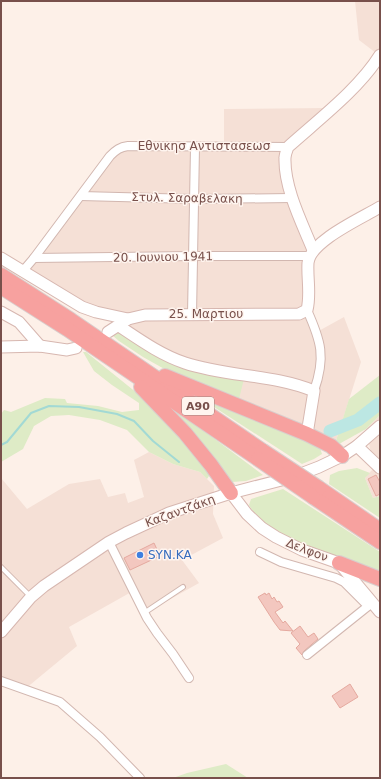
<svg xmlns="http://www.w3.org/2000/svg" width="381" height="779" viewBox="0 0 381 779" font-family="'DejaVu Sans',sans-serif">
<rect width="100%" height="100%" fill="#fdf0e8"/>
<g fill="#f5e0d6">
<polygon points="355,1 380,1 380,56 359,40"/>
<polygon points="326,108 284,157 308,237 308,291 315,333 344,317 361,362 335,444 238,403 185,363 25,271 116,150 224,145 224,109"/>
<polygon points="380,415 380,496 373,498 365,478 379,462 371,453 366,429"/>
<polygon points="149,452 173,464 200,472 214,486 213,514 223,538 182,560 199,583 144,614 133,591 69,627 77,646 25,689 1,680 1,478 27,509 69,484 100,479 108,497 125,493 128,503 144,497 134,460"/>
</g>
<g fill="#deebc6">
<polygon points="121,331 168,361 244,379 238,403 184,380 143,357 119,341 112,335"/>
<polygon points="83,352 86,352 163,414 211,473 207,479 200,472 173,464 149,452 127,430 100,420 69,415 51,416 34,426 23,449 1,462 1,414 4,410 11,412 45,398 65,399 67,403 98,406 122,412 139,410 139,403 112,385 94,371"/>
<polygon points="380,375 380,415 366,429 339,444 335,444 349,399"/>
<polygon points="191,392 307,438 320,448 322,454 314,459 302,464"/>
<polygon points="164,403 200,428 263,475 246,481 232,482"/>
<polygon points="357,468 370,473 365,478 373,498 380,496 380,518 329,484 330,475 339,471"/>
<path d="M283,489L380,552V576C344,562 267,539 249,505L251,499Z"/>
<polygon points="226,764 248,778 173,778 187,773"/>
</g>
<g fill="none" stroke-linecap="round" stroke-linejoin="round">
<polyline stroke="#a2d9d4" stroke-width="2" points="1,445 7,442 31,413 49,406 79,407 117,414 134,421 153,441 179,462"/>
<polyline stroke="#bce7e3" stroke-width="13" points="330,431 358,420 380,403"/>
</g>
<g fill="#f3c7bf" stroke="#e5a99f">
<polygon points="376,475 380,482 380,494 376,496 368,479"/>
<polygon points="154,543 160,556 130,570 124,558"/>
<polygon points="265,593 266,595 269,593 272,599 274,597 277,602 279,601 283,607 275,612 283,623 285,621 293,631 280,630 274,622 258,597"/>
<polygon points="300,626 308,637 314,633 318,639 304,651 302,655 296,648 300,644 291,633"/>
<polygon points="350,684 358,697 340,708 332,696"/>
</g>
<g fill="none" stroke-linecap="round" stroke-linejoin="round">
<g stroke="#d2b7b0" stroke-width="6">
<g id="lane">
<polyline points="1,567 31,597"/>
<polyline points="144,613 183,587"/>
</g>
</g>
<g stroke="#d2b7b0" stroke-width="10">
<g id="street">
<polyline points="81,196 194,199 292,198"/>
<path d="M34,258L110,156C116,150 120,147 128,146L288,147"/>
<polyline points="22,272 34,258 193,256 310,256"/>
<path d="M307,310C321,341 326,357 314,391"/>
<polyline points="192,315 195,147"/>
<polyline points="109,542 147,618 157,633 173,654 189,678"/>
<polyline points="260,552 281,562 336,578 344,582 368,606"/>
<polyline points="307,655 372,603"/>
<polyline points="1,681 60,702 100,737 140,778"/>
</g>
</g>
<g stroke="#d7b7b0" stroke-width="13">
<g id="secondary">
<path d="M313,250C302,223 284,188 285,158C285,154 287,150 288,147C318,120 359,89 380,55"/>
<polyline points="1,258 82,307 96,312 128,319"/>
<polyline points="1,312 19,322 40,346"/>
<path d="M119,326C140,340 161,355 185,363C227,377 273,374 314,391L307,434"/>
<path d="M108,332L128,319L145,315L299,314L307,310C311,294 307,279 308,263C310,241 362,218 380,207"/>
<polyline points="1,347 40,346 67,350 76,348"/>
<polyline points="357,446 380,468"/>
<polyline points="231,493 247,514 262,528 276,537 302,550 339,563 380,612"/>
<polyline points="1,632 31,597 44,586 109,542 126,533 169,513 231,493 293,477 319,467 342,456 357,446 380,426"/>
</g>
</g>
<g stroke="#d9cecd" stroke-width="16">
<g id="highway">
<polyline points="1,275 71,320 263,451"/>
<polyline points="1,287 67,329 258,459"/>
<polyline points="165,376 307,434 331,446 342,456"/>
<polyline points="141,387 185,433 211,465 231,493"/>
<polyline points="319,488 380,530"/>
<polyline points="313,497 380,542"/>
<polyline points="339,563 380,579"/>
</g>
</g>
<use href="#lane" stroke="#fff" stroke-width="4"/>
<use href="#street" stroke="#fff" stroke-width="8"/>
<use href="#secondary" stroke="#fff" stroke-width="11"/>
<use href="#highway" stroke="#f7a19f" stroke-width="14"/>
<g stroke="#d9cecd" stroke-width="16" stroke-linecap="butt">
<g id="highway-bridge">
<polyline points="263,451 319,488"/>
<polyline points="258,459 313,497"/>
</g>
</g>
<use href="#highway-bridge" stroke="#f7a19f" stroke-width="14"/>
</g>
<circle fill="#3f7fe0" stroke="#fff5ef" stroke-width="1.5" cx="140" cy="555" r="4"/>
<g text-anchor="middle" stroke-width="3" stroke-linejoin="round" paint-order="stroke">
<rect fill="#fff5ef" stroke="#a0827c" stroke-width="1" x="182" y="397" width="32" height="18" rx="3"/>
<g font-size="11" font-weight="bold" fill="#78504b">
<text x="198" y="410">Α90</text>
</g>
<g font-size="12" fill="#78504b" stroke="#fff5ef">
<text x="204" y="150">Εθνικησ Αντιστασεωσ</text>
<text transform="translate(187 198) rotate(1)" y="4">Στυλ. Σαραβελακη</text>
<text transform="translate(163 257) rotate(-1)" y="4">20. Ιουνιου 1941</text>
<text x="206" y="318">25. Μαρτιου</text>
<text transform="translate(180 511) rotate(-20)" y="4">Καζαντζάκη</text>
<text transform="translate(307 550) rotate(21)" y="4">Δελφον</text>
</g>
<g font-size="12" fill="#366cbe" stroke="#fff5ef" text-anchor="start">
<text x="148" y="559">SYN.KA</text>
</g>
</g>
<rect width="381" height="779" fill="none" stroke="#78504b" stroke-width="4"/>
</svg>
